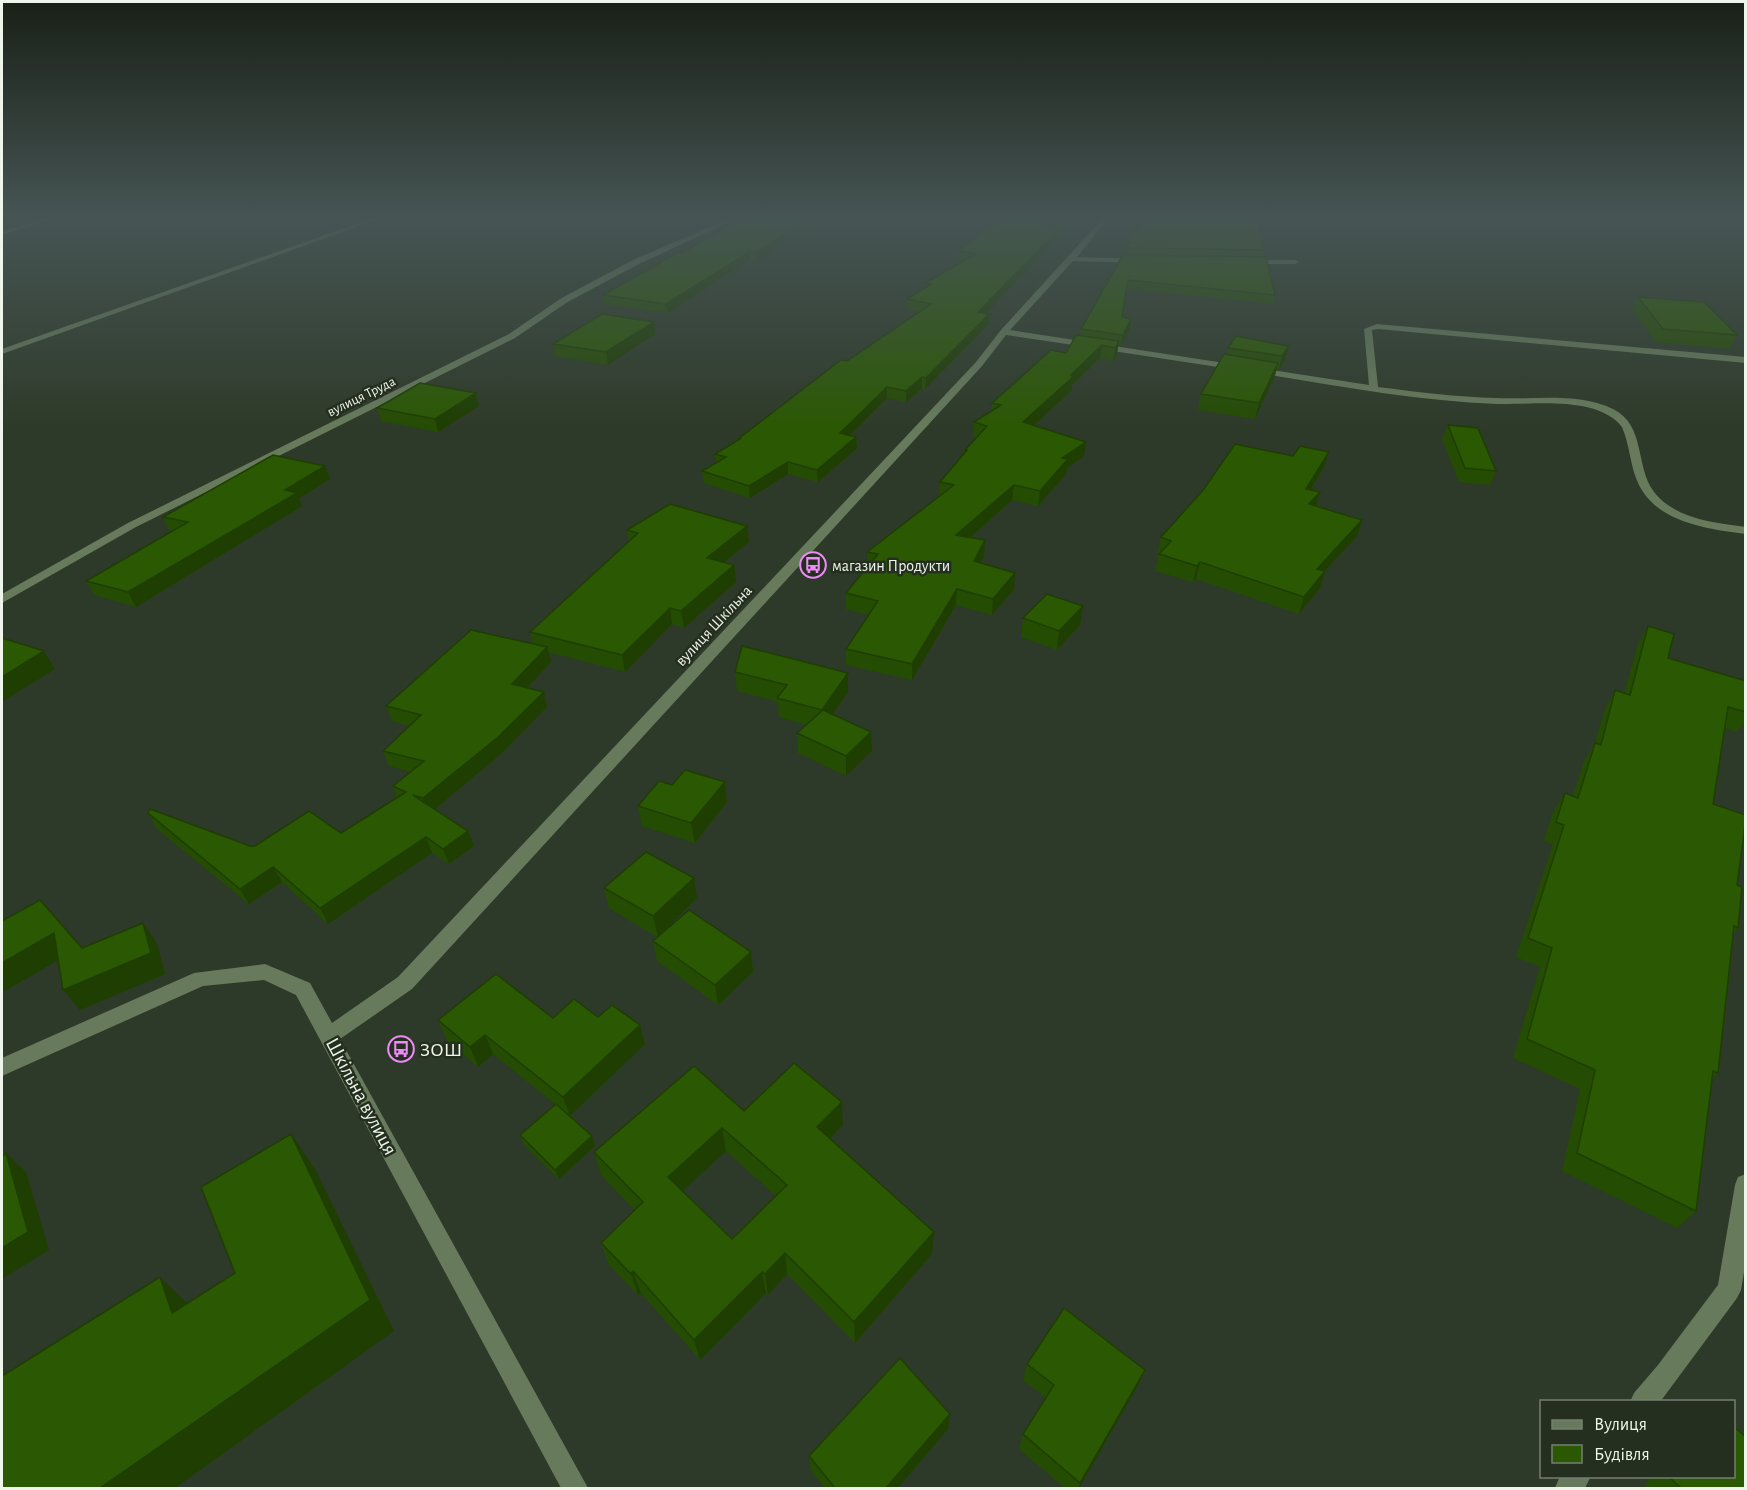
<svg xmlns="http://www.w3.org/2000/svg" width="1747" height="1490" viewBox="0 0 1747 1490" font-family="'Alegreya Sans',sans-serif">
<rect width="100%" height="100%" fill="#2e3a29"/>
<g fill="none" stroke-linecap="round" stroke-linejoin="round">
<g fill="#677b5c" fill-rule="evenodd">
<polygon points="45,219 55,219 2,235 2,231"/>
<polygon points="370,219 379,219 2,354 2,349"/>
<polygon points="728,219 736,219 639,264 590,290 566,303 515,338 136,527 2,603 2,594 128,523 509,334 560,299 584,286 633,260"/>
<path d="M1102,219H1108L1077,257L1141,259L1144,263L1073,261L1010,330L1369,385L1364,329L1377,324L1746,357V363L1378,329L1372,330L1378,387C1417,392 1457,397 1496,398C1534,400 1578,392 1613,409C1646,425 1635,467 1654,492C1675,519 1715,523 1746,527V534C1708,529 1658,523 1639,485C1630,467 1630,445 1622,427C1597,395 1533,405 1497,404C1422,401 1349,388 1276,376C1186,362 1096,348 1006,335L982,366L412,989L340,1039L588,1488H561L296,995L264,980L203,986L2,1076V1058L194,973L265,964L310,983L332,1023L398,977L976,362L1001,330Z"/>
<polygon points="1249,260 1295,260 1299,262 1295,264 1246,264"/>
<polygon points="1746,1174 1746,1260 1741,1290 1737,1298 1660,1402 1630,1402 1634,1393 1658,1365 1718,1285 1735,1185 1738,1177"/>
<polygon points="1560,1476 1591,1476 1585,1488 1555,1488"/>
</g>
</g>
<g fill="#254c03" fill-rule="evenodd">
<polygon points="740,219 826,219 821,222 814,222 757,261 750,260 668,313 604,304 603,295 683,252"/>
<polygon points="1048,225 1061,235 986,313 989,324 925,389 922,388 906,402 887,398 850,435 856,437 857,448 818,482 788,474 750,498 704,483 702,471 716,463 715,454 738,440 738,439 847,361 919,312 907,309 907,299 925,288 925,283 963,261 958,260 958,251"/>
<polygon points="1130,236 1264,250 1263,257 1275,295 1272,304 1127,289 1122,317 1131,319 1130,328 1121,345 1118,344 1117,354 1113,361 1100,358 1072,385 1072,390 1034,425 1084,456 1067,468 1066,474 1038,506 1012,500 970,538 984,556 980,563 1014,589 992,615 956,605 912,680 846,665 846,649 869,615 846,609 846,593 867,568 867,552 939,496 940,482 965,453 965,450 977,438 973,437 974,422 991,412 992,403 1066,353 1080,335 1081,329 1126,255"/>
<polygon points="1638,297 1737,335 1729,349 1656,342 1632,310"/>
<polygon points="654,322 655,334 608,365 555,356 553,344"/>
<polygon points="1289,346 1286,358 1279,369 1277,369 1274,378 1255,419 1198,410 1201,394 1227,355 1228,348"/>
<polygon points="476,393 479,406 438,432 381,421 377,408"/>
<polygon points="1448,425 1496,471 1490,485 1459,482 1442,439"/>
<polygon points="325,466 330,479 299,498 302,506 136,607 94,595 86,581 172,531 169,530 163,517"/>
<polygon points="1324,467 1311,490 1316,505 1362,520 1357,536 1324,571 1320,588 1299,614 1196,579 1193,582 1155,571 1159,554 1157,554 1161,537"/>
<polygon points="627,530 749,542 724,562 736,582 684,628 672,624 625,672 548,652 551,662 527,688 544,692 547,707 502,753 435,809 468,831 474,846 449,864 432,853 328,924 282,882 249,904 157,829 148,813 250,846 341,833 397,798 393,786 411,772 389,766 383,751 409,726 392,721 386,706 533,644 530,632 629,541"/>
<polygon points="1023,618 1080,625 1057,650 1021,637"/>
<polygon points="1648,626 1668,658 1746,681 1746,720 1737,732 1725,728 1713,804 1737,885 1738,928 1733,933 1718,1073 1712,1079 1696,1211 1677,1228 1562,1171 1580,1089 1513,1058 1540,967 1516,957 1553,844 1544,841 1553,812 1565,793 1573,796 1584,761 1595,743 1605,709 1615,690 1624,693 1638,644"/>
<polygon points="735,672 848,673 848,692 833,714 871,732 872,751 846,776 798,753 797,733 806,725 779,717 778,702 737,691"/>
<polygon points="725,782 727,802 695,843 642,826 638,806 672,785"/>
<polygon points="604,888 697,898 658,936 751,952 753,972 718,1005 657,961 653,941 657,937 609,908"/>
<polygon points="598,1017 645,1044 570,1116 595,1146 559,1179 524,1145 520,1135 555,1104 493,1054 478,1067 447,1040 438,1020"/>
<path d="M744,1111L843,1125L830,1139L932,1254L855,1343L787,1274L768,1295L766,1293L700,1360L641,1293L638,1295L609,1265L601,1243L635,1210L601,1175L594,1152ZM726,1151L776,1196L732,1239L682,1191Z"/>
<polygon points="1027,1364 1137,1387 1079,1488 1065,1488 1019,1449 1023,1434 1046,1398 1023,1380"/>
<polygon points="950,1414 948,1429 898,1488 825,1488 811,1471 809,1456"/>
<polygon points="1651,1476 1734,1476 1746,1488 1644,1488"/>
</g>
<g fill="#1e3e02">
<polygon points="806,219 814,219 814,222 757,261 756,253"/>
<polygon points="1046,219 1055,219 1039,232 1040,224"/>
<polygon points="1062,226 1061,235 977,322 978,312"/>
<polygon points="749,252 750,260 668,313 666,304"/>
<polygon points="989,314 989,324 925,389 926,378"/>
<polygon points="1131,319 1130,328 1121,345 1123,335"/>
<polygon points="654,322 655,334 608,365 606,352"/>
<polygon points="1119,341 1117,354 1113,361 1115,348"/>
<polygon points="1102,345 1100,358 1072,385 1072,390 1022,436 1023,422"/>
<polygon points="1289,346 1286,358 1279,369 1282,356"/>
<polygon points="1278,363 1274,378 1255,419 1259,403"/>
<polygon points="922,377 922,388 906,402 906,391"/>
<polygon points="887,387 887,398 840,445 840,433"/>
<polygon points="476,393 479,406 438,432 435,419"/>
<polygon points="856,437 857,448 818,482 817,470"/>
<polygon points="1086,442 1084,456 1067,468 1066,474 1038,506 1040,491 1062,458"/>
<polygon points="1329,452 1324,467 1302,504 1306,489"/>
<polygon points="788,462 788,474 750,498 749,486"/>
<polygon points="325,466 330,479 299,498 302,506 136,607 128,592 285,490"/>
<polygon points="1014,485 1012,500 955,551 956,535"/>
<polygon points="1320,492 1315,508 1309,504"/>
<polygon points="1362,520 1357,536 1312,585 1317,569"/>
<polygon points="747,526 749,542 709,574 707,558"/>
<polygon points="985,540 984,556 973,577 974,561"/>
<polygon points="1200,562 1196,579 1193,582 1197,566"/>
<polygon points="734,565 736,582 684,628 681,611"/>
<polygon points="1325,571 1320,588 1299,614 1304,597"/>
<polygon points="1015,573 1014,589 992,615 993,599"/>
<polygon points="957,589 956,605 912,680 912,664"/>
<polygon points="1083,606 1080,625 1057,650 1059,631"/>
<polygon points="670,608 672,624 625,672 622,655"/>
<polygon points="547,647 551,662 517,699 512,684"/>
<polygon points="44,651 55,669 2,702 2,677"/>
<polygon points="848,673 848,692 822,729 822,710"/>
<polygon points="544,692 547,707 502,753 429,814 423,798"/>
<polygon points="871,732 872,751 846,776 846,756"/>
<polygon points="725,782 727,802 695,843 691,823"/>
<polygon points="468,831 474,846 449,864 443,849"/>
<polygon points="426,837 432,853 328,924 320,908"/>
<polygon points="273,867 282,882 249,904 240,889"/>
<polygon points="694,878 697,898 658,937 653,916"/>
<polygon points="143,923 157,943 165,974 80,1010 63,990"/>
<polygon points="54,933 70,953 5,991 4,990 2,991 2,963"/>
<polygon points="751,952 753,972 718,1005 715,985"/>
<polygon points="640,1025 645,1044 570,1116 563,1097"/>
<polygon points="485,1035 493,1054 478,1067 470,1047"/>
<polygon points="842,1102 843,1125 819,1150 817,1127"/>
<polygon points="722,1128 726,1151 673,1200 668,1177"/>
<polygon points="291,1134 315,1169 394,1331 175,1488 100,1488 370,1300"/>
<polygon points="592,1136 595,1146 559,1179 555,1170"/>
<polygon points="6,1153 26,1172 49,1250 2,1279 2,1248"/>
<polygon points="934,1232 932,1254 855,1343 854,1322"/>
<polygon points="785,1253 787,1274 768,1295 765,1274"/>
<polygon points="633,1271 641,1293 638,1295 631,1274"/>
<polygon points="762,1272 766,1293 700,1360 694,1340"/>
<polygon points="160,1277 193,1309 172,1313"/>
<polygon points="1145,1370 1137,1387 1079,1488 1078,1488"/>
<polygon points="950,1414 948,1429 898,1488 886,1488"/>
</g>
<g fill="#2b5803" stroke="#1e3e02" stroke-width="1.5" fill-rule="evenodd">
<polygon points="740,219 806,219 756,253 749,252 666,304 603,295 679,252 683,252"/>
<polygon points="1002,219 1046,219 1040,224 1062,226 978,312 989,314 926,378 922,377 906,391 887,387 840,433 856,437 817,470 788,462 749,486 702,471 726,457 715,454 740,439 738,439 841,360 847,361 931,304 907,299 931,284 925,283 976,254 958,251"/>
<polygon points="1143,219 1257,219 1264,250 1127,248 1130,236 1133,236"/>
<polygon points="1123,255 1266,257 1275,295 1128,280 1122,317 1131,319 1123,335 1081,329"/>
<polygon points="1638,297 1704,302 1737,335 1663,329"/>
<polygon points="602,314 654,322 606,352 553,344"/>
<polygon points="1076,335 1119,341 1115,348 1102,345 1071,375 1073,377 1023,422 1086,442 1062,458 1068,459 1040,491 1014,485 956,535 985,540 974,561 1015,573 993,599 957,589 912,664 846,649 878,601 846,593 878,554 867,552 954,485 940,482 967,450 965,450 987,426 974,422 1001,405 992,403 1051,350 1066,353"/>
<polygon points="1236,336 1289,346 1282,356 1228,348"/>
<polygon points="1224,354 1278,363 1259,403 1201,394"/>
<polygon points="420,383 476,393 435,419 377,408"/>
<polygon points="1448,425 1478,428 1496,471 1465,468"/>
<polygon points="1235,444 1293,456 1300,446 1329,452 1306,489 1320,492 1309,504 1362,520 1317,569 1325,571 1304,597 1200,562 1197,566 1159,554 1171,541 1161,537 1204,489"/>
<polygon points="273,455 325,466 285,490 297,493 128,592 86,581 188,522 163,517"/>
<polygon points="670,504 747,526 707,558 734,565 681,611 670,608 622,655 530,632 638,533 627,530"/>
<polygon points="1047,594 1083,606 1059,631 1023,618"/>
<polygon points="1648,626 1674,634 1668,658 1746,681 1746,712 1728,707 1713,804 1746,815 1746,818 1737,885 1742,887 1738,928 1734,926 1718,1073 1713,1071 1696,1211 1577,1153 1595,1070 1527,1039 1552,948 1528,938 1564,825 1556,822 1565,793 1578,798 1595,743 1601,745 1615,690 1630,695"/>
<polygon points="471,630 547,647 512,684 544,692 497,738 423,798 413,795 468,831 443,849 426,837 320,908 273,867 240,889 148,813 150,809 250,846 255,846 309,811 341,833 406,792 393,786 424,761 383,751 421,715 386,706"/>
<polygon points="2,638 44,651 2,677"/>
<polygon points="742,646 848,673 822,710 777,698 787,685 735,672"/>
<polygon points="823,710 871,732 846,756 797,733"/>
<polygon points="685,770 725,782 691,823 638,806 659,781 672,785"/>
<polygon points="646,852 694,878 653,916 604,888"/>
<polygon points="40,900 82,948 143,923 151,953 63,990 54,933 2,963 2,921"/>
<polygon points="689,910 751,952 715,985 653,941"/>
<polygon points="496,974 553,1018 574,999 598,1017 612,1005 640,1025 563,1097 485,1035 470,1047 438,1020"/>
<path d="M794,1063L842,1102L817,1127L934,1232L854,1322L785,1253L765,1274L762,1272L694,1340L633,1271L631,1274L601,1243L643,1202L594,1152L694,1066L744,1111ZM722,1128L787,1185L732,1239L668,1177Z"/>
<polygon points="556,1104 592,1136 555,1170 520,1135"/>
<polygon points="291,1134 370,1300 100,1488 2,1488 2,1376 160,1277 172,1313 235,1273 201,1187"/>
<polygon points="6,1153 28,1232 2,1248 2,1157"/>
<polygon points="1064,1308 1145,1370 1080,1483 1023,1434 1054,1385 1027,1364"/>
<polygon points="900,1358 950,1414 886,1488 835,1488 809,1456"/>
<polygon points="1734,1427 1746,1437 1746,1488 1681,1488 1668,1476 1734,1476"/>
</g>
<linearGradient id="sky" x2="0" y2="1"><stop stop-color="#192017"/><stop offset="0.51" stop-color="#465554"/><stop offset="1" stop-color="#465554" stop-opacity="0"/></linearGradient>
<rect width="1747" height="428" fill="url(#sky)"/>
<defs>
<g id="bus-ring" transform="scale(1.35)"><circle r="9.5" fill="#252f1f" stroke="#ee8bf8" stroke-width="1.5"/><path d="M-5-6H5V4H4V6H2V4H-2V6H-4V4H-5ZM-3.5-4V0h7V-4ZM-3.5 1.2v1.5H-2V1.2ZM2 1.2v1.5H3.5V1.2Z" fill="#ee8bf8"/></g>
</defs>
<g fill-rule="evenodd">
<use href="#bus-ring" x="813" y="565"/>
<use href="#bus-ring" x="401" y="1049"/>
</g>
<g text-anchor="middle" stroke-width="5" stroke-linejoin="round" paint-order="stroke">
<g font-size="14" fill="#eef6eb" stroke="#252f1f">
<text transform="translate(361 396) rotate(-26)" y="5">вулиця Труда</text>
</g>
<g font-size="16" fill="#eef6eb" stroke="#252f1f" text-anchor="start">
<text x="832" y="571">магазин Продукти</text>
</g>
<g font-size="16" fill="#eef6eb" stroke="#252f1f">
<text transform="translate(713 625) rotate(-47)" y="6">вулиця Шкільна</text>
</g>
<g font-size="20" fill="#eef6eb" stroke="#252f1f" text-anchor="start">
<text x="420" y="1056">ЗОШ</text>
</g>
<g font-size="20" fill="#eef6eb" stroke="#252f1f">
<text transform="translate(362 1096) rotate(62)" y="7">Шкільна вулиця</text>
</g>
</g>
<rect width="1747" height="1490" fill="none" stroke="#eef6eb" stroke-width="6"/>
<rect x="1540" y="1400" width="195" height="78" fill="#252f1f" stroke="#757f71" stroke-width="1.5"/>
<rect x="1552" y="1420" width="30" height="9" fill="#677b5c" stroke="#757f71" stroke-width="1.5"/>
<text x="1594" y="1430" font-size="18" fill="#eef6eb">Вулиця</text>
<rect x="1552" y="1445" width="30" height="18" fill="#2b5803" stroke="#757f71" stroke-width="1.5"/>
<text x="1594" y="1460" font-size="18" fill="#eef6eb">Будівля</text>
</svg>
